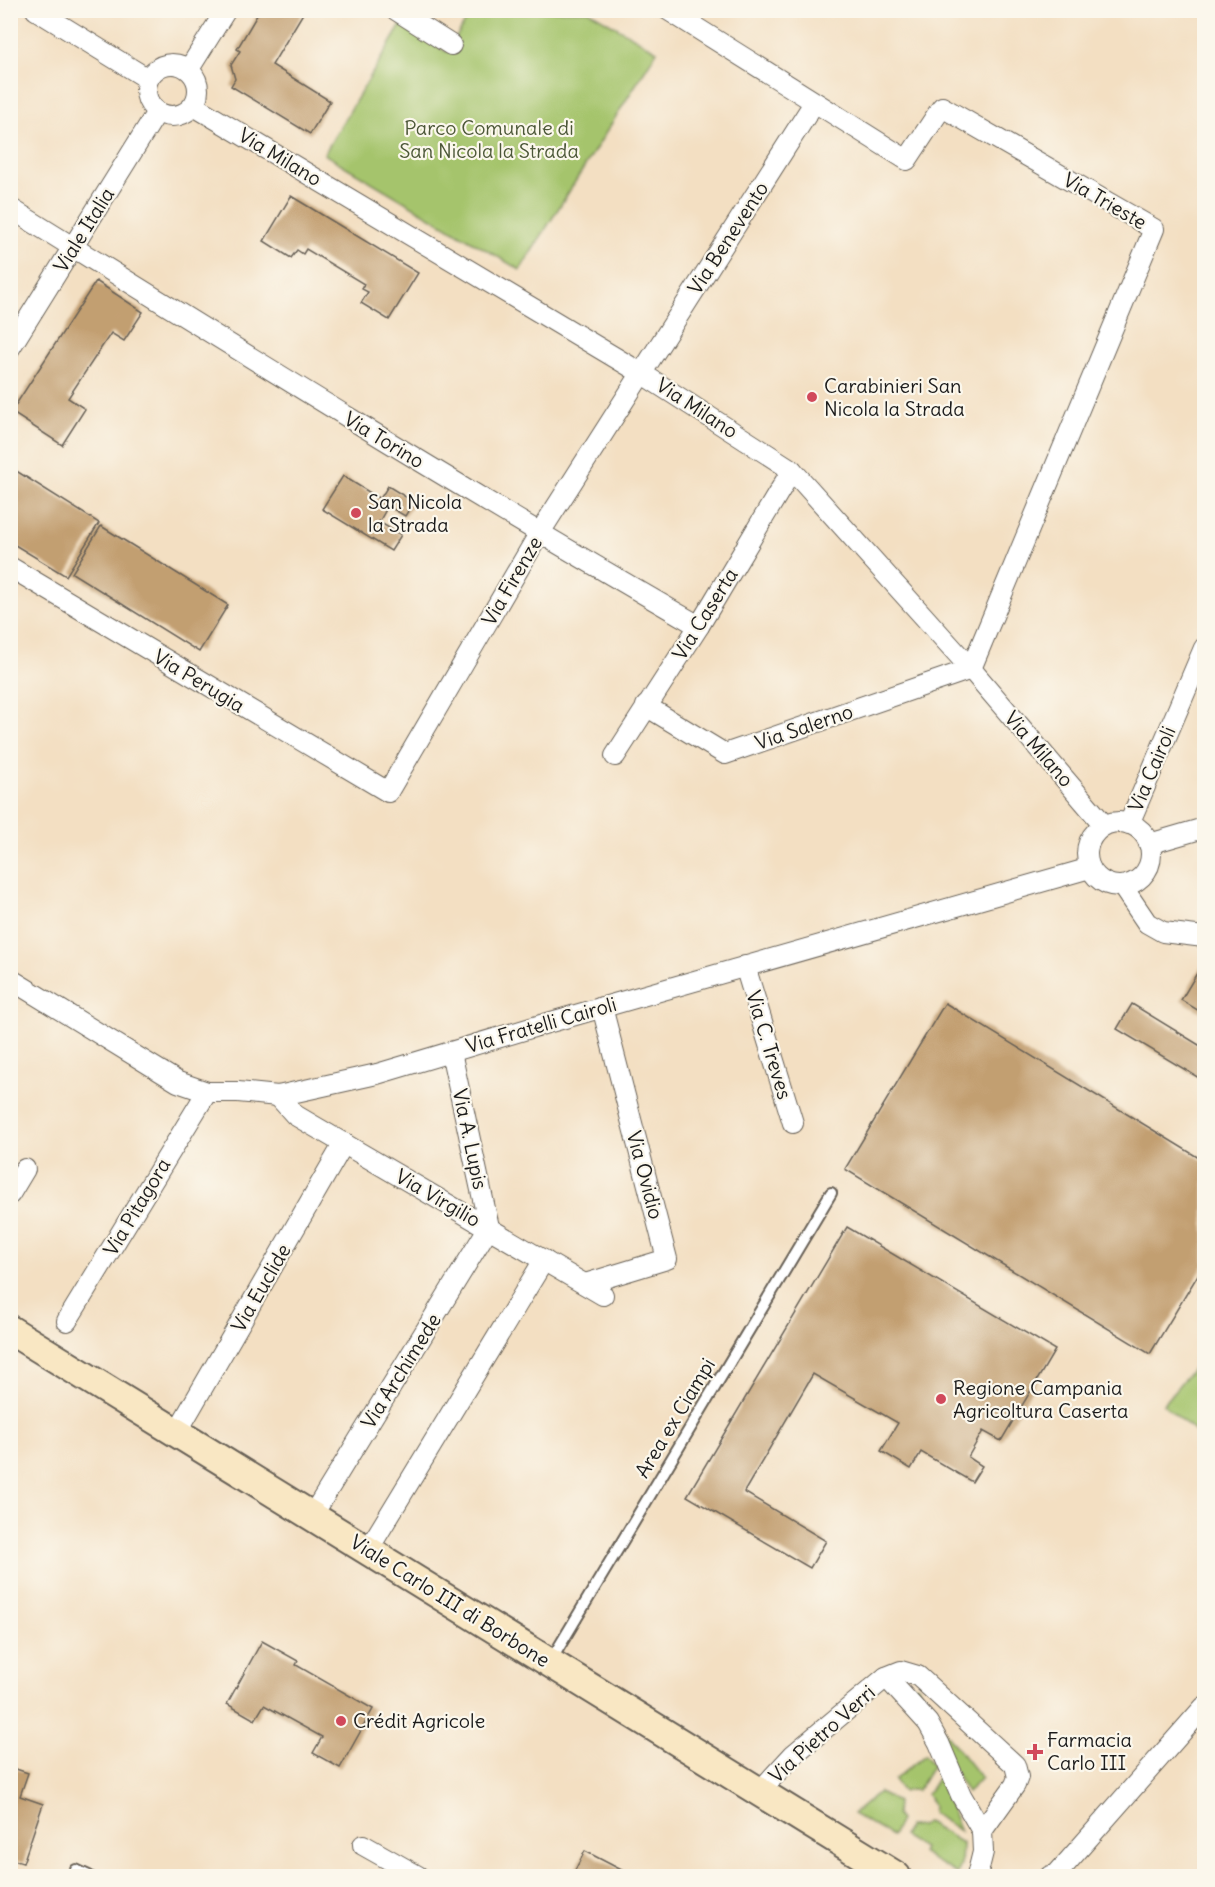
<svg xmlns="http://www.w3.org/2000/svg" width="1215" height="1887" viewBox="0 0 1215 1887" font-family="Delius,sans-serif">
<rect width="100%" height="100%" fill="#fbf7ec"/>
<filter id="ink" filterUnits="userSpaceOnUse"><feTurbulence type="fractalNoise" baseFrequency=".0167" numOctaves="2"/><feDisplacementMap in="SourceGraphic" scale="12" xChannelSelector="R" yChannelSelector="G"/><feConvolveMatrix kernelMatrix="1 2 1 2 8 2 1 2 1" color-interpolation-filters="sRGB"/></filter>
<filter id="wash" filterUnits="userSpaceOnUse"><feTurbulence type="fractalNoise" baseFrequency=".008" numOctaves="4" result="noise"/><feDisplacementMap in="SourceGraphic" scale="24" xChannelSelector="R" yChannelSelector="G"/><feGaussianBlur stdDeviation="1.35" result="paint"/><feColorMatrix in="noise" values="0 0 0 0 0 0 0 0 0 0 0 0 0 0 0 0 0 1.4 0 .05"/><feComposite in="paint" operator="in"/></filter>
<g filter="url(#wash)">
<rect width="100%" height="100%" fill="#f3dfc2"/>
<g fill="#a5c46c" stroke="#607044" stroke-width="1.5">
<polygon points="472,11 589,11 657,51 520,270 324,154 401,25 447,52"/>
<polygon points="1204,1355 1204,1439 1163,1404"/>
<polygon points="909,1685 918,1686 920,1691 917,1697 981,1778 967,1793 905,1689"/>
<polygon points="925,1755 933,1765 918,1790 909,1790 903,1792 894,1780"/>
<polygon points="938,1777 960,1831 932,1813 933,1806 927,1794"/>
<polygon points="879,1792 897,1802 896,1815 900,1820 892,1836 853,1814"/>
<polygon points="927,1822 962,1843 961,1865 957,1874 921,1853 923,1848 903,1836 908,1826 921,1826"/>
</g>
<g id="blocks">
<g fill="#c29f71">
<polygon points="260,10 305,10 272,65 330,101 310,134 231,86 235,79 231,65 240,51 237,49"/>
<polygon points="291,196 418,273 389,320 361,303 368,292 362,289 364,284 306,249 303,254 297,250 291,258 264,241"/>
<polygon points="96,281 143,312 124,341 111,333 68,398 85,409 62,445 11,412"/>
<polygon points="10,467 99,523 66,576 10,542"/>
<polygon points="343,476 380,499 388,486 414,502 405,516 388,506 379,522 401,535 391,551 322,509"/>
<polygon points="101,526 228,605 199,652 72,573"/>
<polygon points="1203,963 1204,964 1204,1014 1181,1000"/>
<polygon points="945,1003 1204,1161 1204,1265 1150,1354 845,1169"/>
<polygon points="1132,1004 1204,1048 1204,1081 1117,1029"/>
<polygon points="847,1227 1055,1350 1001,1441 983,1431 968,1457 982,1466 972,1482 921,1452 911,1469 881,1451 898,1423 813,1374 744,1492 826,1541 810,1568 687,1496"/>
<polygon points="262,1641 298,1661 296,1665 373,1709 340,1768 313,1753 322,1737 264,1705 255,1720 227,1704"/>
<polygon points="10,1767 28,1773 20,1796 43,1804 23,1863 10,1859"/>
<polygon points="585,1851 633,1876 572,1876"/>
</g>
</g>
</g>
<g filter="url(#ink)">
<use href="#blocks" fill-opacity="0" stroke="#676056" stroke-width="1.5"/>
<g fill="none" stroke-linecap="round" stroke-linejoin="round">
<g stroke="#676056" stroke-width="14">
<g id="lane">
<polyline points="550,1662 831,1193"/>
<polyline points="73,1876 76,1870 89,1876"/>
</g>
</g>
<g stroke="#676056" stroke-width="22">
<g id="street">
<polyline points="36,10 148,79"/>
<polyline points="396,10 451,45"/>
<circle cx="172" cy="90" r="26"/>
<polyline points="189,69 226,10"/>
<polyline points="194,106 641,373 792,470 971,669 1104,825"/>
<path d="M10,208C238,350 466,492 699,626"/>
<polyline points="10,348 157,112"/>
<polyline points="10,567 388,792 539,534 814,103"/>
<polyline points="646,706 725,754 971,669 1154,229 942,107 907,160 668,10"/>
<polyline points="615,756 699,626 792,470"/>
<circle cx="1119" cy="854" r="32"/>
<polyline points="1129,824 1204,648"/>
<polyline points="1149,844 1204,828"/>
<polyline points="1122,886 1147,923 1163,932 1204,937"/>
<polyline points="745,966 793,1123"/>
<polyline points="10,979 178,1082 207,1092 238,1092 278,1096 377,1074 544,1024 1090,868"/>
<polyline points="278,1096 295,1115 603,1295"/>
<polyline points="10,1194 25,1169"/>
<polyline points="585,1284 667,1259 602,1007"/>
<polyline points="67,1321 207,1092"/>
<polyline points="177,1432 344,1143"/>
<polyline points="312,1516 489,1227 451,1052"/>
<polyline points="368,1550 544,1260"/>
<polyline points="886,1677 928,1723 939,1743 961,1795 982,1831 983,1852 977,1876"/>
<polyline points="759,1792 793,1755 886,1677 901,1671 918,1676 1015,1765 1018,1777 1015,1785 982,1831"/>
<polyline points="363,1845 418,1876"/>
<polyline points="1050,1876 1056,1875 1204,1707"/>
</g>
</g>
<g stroke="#676056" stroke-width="32">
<polyline id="secondary" points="10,1330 896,1876"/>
</g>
<use href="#lane" stroke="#fff" stroke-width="10"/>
<use href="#street" stroke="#fff" stroke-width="20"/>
<use href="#secondary" stroke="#f9e7c3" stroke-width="28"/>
</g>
</g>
<g fill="#d1495b" stroke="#fbf7ec" stroke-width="2">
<circle cx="812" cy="397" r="6"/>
<circle cx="356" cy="513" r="6"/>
<circle cx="941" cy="1399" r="6"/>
<circle cx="341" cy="1721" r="6"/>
<path d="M1032 1743h6v6h6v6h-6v6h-6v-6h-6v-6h6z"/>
</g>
<g text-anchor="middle" stroke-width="4.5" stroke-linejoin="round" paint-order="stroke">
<g font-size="20" fill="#4c5738" stroke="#fbf7ec">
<text x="489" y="135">Parco Comunale di<tspan x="489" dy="23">San Nicola la Strada</tspan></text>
</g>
<g font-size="20" fill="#1c1c1c" stroke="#fbf7ec">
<text transform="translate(280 157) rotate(31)" y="7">Via Milano</text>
<text transform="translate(1105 201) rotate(30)" y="7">Via Trieste</text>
<text transform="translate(84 230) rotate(-58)" y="7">Viale Italia</text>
<text transform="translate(728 238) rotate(-57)" y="7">Via Benevento</text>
<text transform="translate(697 408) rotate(33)" y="7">Via Milano</text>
<text transform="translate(384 440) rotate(31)" y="7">Via Torino</text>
<text transform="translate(512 581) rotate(-60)" y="7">Via Firenze</text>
<text transform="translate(705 614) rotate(-58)" y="7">Via Caserta</text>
<text transform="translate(199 681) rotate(31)" y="7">Via Perugia</text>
<text transform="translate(804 727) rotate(-19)" y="7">Via Salerno</text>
<text transform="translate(1039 749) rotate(49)" y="7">Via Milano</text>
<text transform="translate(1152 769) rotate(-67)" y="7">Via Cairoli</text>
<text transform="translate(541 1025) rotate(-16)" y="7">Via Fratelli Cairoli</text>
<text transform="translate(769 1045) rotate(73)" y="7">Via C. Treves</text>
<text transform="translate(470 1139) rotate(78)" y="7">Via A. Lupis</text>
<text transform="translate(645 1175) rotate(75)" y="7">Via Ovidio</text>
<text transform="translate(438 1198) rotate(30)" y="7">Via Virgilio</text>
<text transform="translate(137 1207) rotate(-59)" y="7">Via Pitagora</text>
<text transform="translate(261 1288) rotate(-60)" y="7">Via Euclide</text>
<text transform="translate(401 1371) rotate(-58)" y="7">Via Archimede</text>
<text transform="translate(675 1418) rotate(-59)" y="7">Area ex Ciampi</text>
<text transform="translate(450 1601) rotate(32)" y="7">Viale Carlo III di Borbone</text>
<text transform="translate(822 1734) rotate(-42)" y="7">Via Pietro Verri</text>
</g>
<g font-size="20" fill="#1c1c1c" stroke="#fbf7ec" text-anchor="start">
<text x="824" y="393">Carabinieri San<tspan x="824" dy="23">Nicola la Strada</tspan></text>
<text x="368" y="509">San Nicola<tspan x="368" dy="23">la Strada</tspan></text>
<text x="953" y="1395">Regione Campania<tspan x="953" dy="23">Agricoltura Caserta</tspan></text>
<text x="353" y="1728">Crédit Agricole</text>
<text x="1047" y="1747">Farmacia<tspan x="1047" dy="23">Carlo III</tspan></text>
</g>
</g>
<rect width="1215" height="1887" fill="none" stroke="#fbf7ec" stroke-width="36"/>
</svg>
